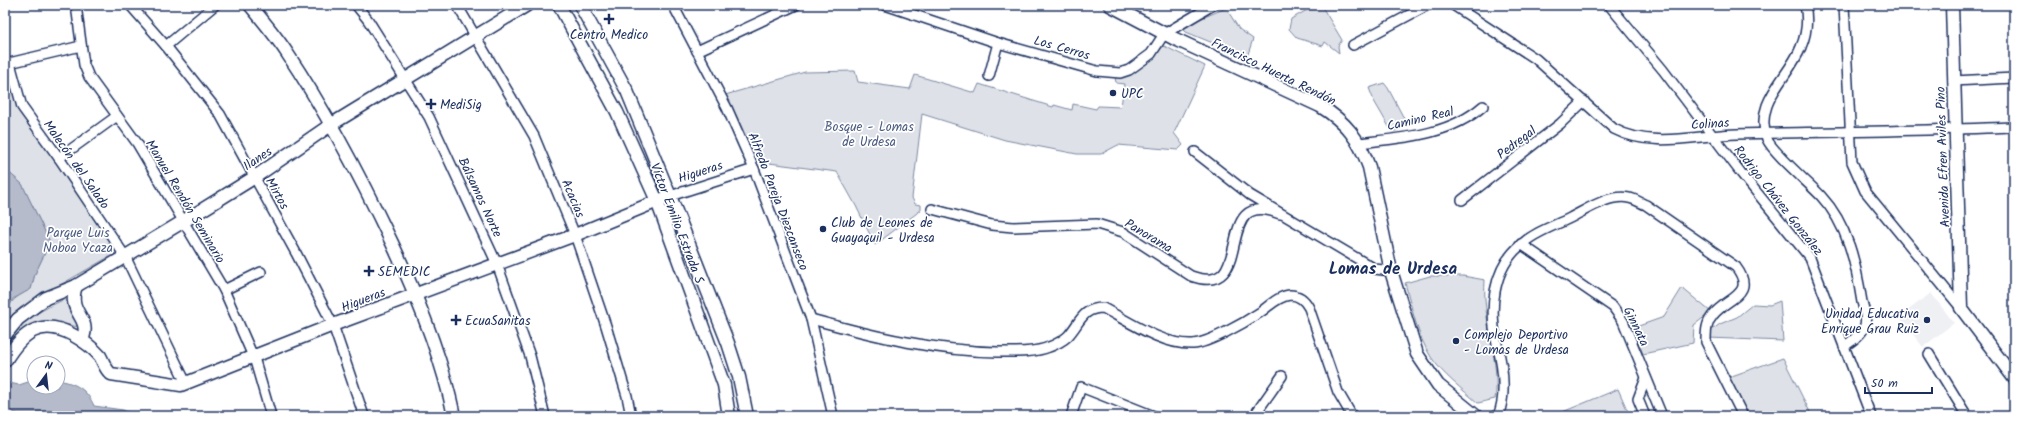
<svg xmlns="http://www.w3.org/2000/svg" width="2019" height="421" viewBox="0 0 2019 421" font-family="Kalam,sans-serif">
<rect width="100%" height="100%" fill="#fff"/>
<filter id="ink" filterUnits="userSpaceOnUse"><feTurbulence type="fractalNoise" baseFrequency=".025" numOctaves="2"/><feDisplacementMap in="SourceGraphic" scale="8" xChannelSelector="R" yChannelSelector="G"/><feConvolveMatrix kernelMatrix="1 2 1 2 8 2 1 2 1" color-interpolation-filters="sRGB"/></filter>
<g filter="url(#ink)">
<polygon fill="#eff0f4" points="1931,293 1954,323 1923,347 1899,317"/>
<g fill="#dee1e7" stroke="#7c88a2">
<polygon points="1316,5 1321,5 1342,40 1338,46 1339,53 1325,42 1323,46 1297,38 1289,29 1291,19"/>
<polygon points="1226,8 1239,29 1253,39 1247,57 1186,32 1183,29 1183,26"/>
<polygon points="1164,46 1205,66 1174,133 1183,145 1178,150 1118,145 1101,154 1077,154 1005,140 922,114 912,198 915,204 921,205 921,210 875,245 856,206 837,172 754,161 725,95 805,72 855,71 858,82 910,89 915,75 975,93 979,84 1053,107 1054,105 1072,110 1073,104 1096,109 1098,106 1121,107 1124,84 1116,83 1115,77 1125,75"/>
<path d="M5,68H8L19,106L121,250L20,308L5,322C5,303 16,297 31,289L35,274L50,242L22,184L5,169Z"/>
<polygon points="1384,83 1388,88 1408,126 1392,132 1374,101 1369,88"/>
<path d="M1430,276H1463L1485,280C1482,320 1501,363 1495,399L1478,403C1462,389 1443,375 1431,357C1417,335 1412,308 1405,283Z"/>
<polygon points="1682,288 1711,312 1694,325 1693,343 1643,354 1633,328 1664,317"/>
<path d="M65,299L79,327L57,323L31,326L8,340C20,320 44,309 65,299Z"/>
<polygon points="1780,301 1783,341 1708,338 1708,333 1720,324 1737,317 1753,304 1770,305"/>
<polygon points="1783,358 1812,416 1744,416 1726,378"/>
<polygon points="1618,389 1630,416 1553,416"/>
</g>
<g fill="#b5bbca" stroke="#77839f">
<polygon points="5,169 22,184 50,242 35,274 31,289 13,299 5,316 5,245 10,229 5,222"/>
<path d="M5,379L9,383L19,385L34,380V387H58V380C75,383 87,389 94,406L123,410L137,416H22L5,408Z"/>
</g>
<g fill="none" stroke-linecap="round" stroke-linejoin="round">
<g stroke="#1b2f5e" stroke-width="12">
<g id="street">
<polyline points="76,5 84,65 89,77 137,143 224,290 255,361 271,416"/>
<polyline points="130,5 166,46 220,114 296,253 333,325 364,416"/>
<polyline points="356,5 368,20 429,117 497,264 530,356 545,416"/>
<polyline points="457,5 534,136 575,235 606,326 627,396 631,416"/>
<polyline points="673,5 727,108 754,169 811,319 833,416"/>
<polyline points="885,5 998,43 1097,71 1120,73 1129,70 1151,54 1164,34 1213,5"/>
<path d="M1453,5L1536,59L1614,129C1652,149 1697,135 1737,134C1829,132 1922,131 2014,127"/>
<polyline points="1609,5 1663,70 1741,173 1810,258 1871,416"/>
<path d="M1805,5C1808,19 1807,33 1801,47C1789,78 1753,102 1767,139C1772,152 1810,184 1821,196C1848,225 1856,264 1862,302C1864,309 1867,318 1865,325C1862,335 1851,341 1844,347"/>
<polyline points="1844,5 1852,162 1865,191 1961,308"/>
<polyline points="1353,45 1428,5"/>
<polyline points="166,46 215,5"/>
<polyline points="697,51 796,5"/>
<polyline points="10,63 22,107 59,158 125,256 186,383"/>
<polyline points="5,64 81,46"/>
<polyline points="989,76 998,43"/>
<polyline points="1953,81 2014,78"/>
<path d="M1358,143C1401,138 1449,136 1483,106"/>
<polyline points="1195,152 1250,195 1375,269 1391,271"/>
<polyline points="59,158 117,116"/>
<polyline points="670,196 754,169"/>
<polyline points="1462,200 1560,124 1584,101"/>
<path d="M932,209L992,225L1013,227L1097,224L1123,232L1191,276C1259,300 1209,186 1280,214"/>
<polyline points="1521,244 1613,307 1623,321 1662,416"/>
<polyline points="224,290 261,272"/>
<path d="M811,319C873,336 934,351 998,352C1014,352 1034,353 1049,347C1055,345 1064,340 1068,336C1080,323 1082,308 1103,308C1128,321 1164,346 1193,344C1209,343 1244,323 1259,313C1268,307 1278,296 1290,295C1299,295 1305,300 1309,308L1338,392L1352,416"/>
<polyline points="1929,354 1967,416"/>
<polyline points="1071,416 1081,387 1154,416"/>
<polyline points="1254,416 1282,376"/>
<path d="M1498,416C1507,394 1503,367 1497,344C1489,310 1492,268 1522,244C1535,232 1554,226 1570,218C1588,209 1609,194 1629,198C1635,199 1641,203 1646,205L1736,267C1757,295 1727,297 1713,315C1706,323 1706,332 1706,342L1743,416"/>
<polyline points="1645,416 1638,399 1646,378"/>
</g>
</g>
<g stroke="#1b2f5e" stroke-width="15">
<g id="secondary">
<path d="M250,5C263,21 276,36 287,53C327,113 361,178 392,243C418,298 442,356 454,416"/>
<polyline points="559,5 617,112 657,201 724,385 729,416"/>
<polyline points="580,5 627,91 670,196 728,343 739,377 747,416"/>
<path d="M1110,5L1173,38L1320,106C1346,122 1359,139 1369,167L1391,271L1417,354L1438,385L1476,416"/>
<polyline points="1952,5 1961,308 2014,378"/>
<path d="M76,286C66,314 93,317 82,340"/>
<polyline points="5,335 18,319 46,298 76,286 184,221 255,177 332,124 527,5"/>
<path d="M5,361C22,333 41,317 73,335C82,340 93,348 100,356C104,363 105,369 111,374L181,385L333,325L575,235L670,196"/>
</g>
</g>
<use href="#street" stroke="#fff" stroke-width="9"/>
<use href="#secondary" stroke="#fff" stroke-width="12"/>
</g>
</g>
<g fill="#1b2f5e" stroke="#fff" stroke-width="1.5">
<path d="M607 13h4v4h4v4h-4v4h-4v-4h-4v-4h4z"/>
<circle cx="1113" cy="93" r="4"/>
<path d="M429 98h4v4h4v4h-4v4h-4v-4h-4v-4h4z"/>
<circle cx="823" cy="229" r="4"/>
<path d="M367 265h4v4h4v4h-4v4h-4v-4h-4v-4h4z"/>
<path d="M454 314h4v4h4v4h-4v4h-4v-4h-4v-4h4z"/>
<circle cx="1927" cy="320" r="4"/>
<circle cx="1456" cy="341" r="4"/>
</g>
<g text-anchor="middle" stroke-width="3.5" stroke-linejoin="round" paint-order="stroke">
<g font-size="13" fill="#1b2f5e" stroke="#fff" text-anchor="start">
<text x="609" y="39" text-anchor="middle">Centro Medico</text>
<text x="1121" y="98">UPC</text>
<text x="440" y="109">MediSig</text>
<text x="831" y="227">Club de Leones de<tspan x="831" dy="15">Guayaquil - Urdesa</tspan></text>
<text x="378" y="276">SEMEDIC</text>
<text x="1919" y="318" text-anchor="end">Unidad Educativa<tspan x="1919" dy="15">Enrique Grau Ruiz</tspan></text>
<text x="465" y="325">EcuaSanitas</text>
<text x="1464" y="339">Complejo Deportivo<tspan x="1464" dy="15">- Lomas de Urdesa</tspan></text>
</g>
<g font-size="13" fill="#1b2f5e" stroke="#fff">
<text transform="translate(1062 47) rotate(16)" y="5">Los Cerros</text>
<text transform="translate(1274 71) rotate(26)" y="5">Francisco Huerta Rendón</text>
<text transform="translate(1420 118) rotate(-13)" y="5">Camino Real</text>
<text transform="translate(1710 123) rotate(-4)" y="5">Colinas</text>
<text transform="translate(1516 142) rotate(-37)" y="5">Pedregal</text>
<text transform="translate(1942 157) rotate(-92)" y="5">Avenida Efren Aviles Pino</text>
<text transform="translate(257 158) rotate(-34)" y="5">Ilanes</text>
<text transform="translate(77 164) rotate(55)" y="5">Malecón del Salado</text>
<text transform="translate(700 171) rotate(-18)" y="5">Higueras</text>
<text transform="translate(278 193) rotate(61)" y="5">Mirtos</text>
<text transform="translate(481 197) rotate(65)" y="5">Bálsamos Norte</text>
<text transform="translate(574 198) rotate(67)" y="5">Acacias</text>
<text transform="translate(1779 200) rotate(52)" y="5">Rodrigo Chávez González</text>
<text transform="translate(186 201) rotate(59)" y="5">Manuel Rendón Seminario</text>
<text transform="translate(779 201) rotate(69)" y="5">Alfredo Pareja Diezcanseco</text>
<text transform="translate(678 223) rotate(69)" y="5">Víctor Emilio Estrada S</text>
<text transform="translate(1149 235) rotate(31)" y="5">Panorama</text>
<text transform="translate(363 299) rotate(-21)" y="5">Higueras</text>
<text transform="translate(1637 326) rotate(64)" y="5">Ginnata</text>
</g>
<g font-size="13" fill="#4c5c80" stroke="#fff">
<text x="869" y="131">Bosque - Lomas<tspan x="869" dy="15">de Urdesa</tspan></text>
<text x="78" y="237">Parque Luis<tspan x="78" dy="15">Noboa Ycaza</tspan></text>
</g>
<g font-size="17" font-weight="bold" fill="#1b2f5e" stroke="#fff">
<text x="1393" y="274">Lomas de Urdesa</text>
</g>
</g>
<rect width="2019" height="421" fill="none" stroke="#fff" stroke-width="20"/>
<rect x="10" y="10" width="1999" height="401" fill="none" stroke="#1b2f5e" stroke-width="1.5" filter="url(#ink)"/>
<g transform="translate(46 375) rotate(15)"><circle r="19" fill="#ffffff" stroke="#a4acbf"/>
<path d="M0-3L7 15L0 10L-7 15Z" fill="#1b2f5e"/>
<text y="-6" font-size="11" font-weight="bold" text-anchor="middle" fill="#1b2f5e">N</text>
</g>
<path d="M1865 387v6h67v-6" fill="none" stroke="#1b2f5e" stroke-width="2"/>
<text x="1871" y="387" font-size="12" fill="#1b2f5e" stroke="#ffffff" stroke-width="3" paint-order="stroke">50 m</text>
</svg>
